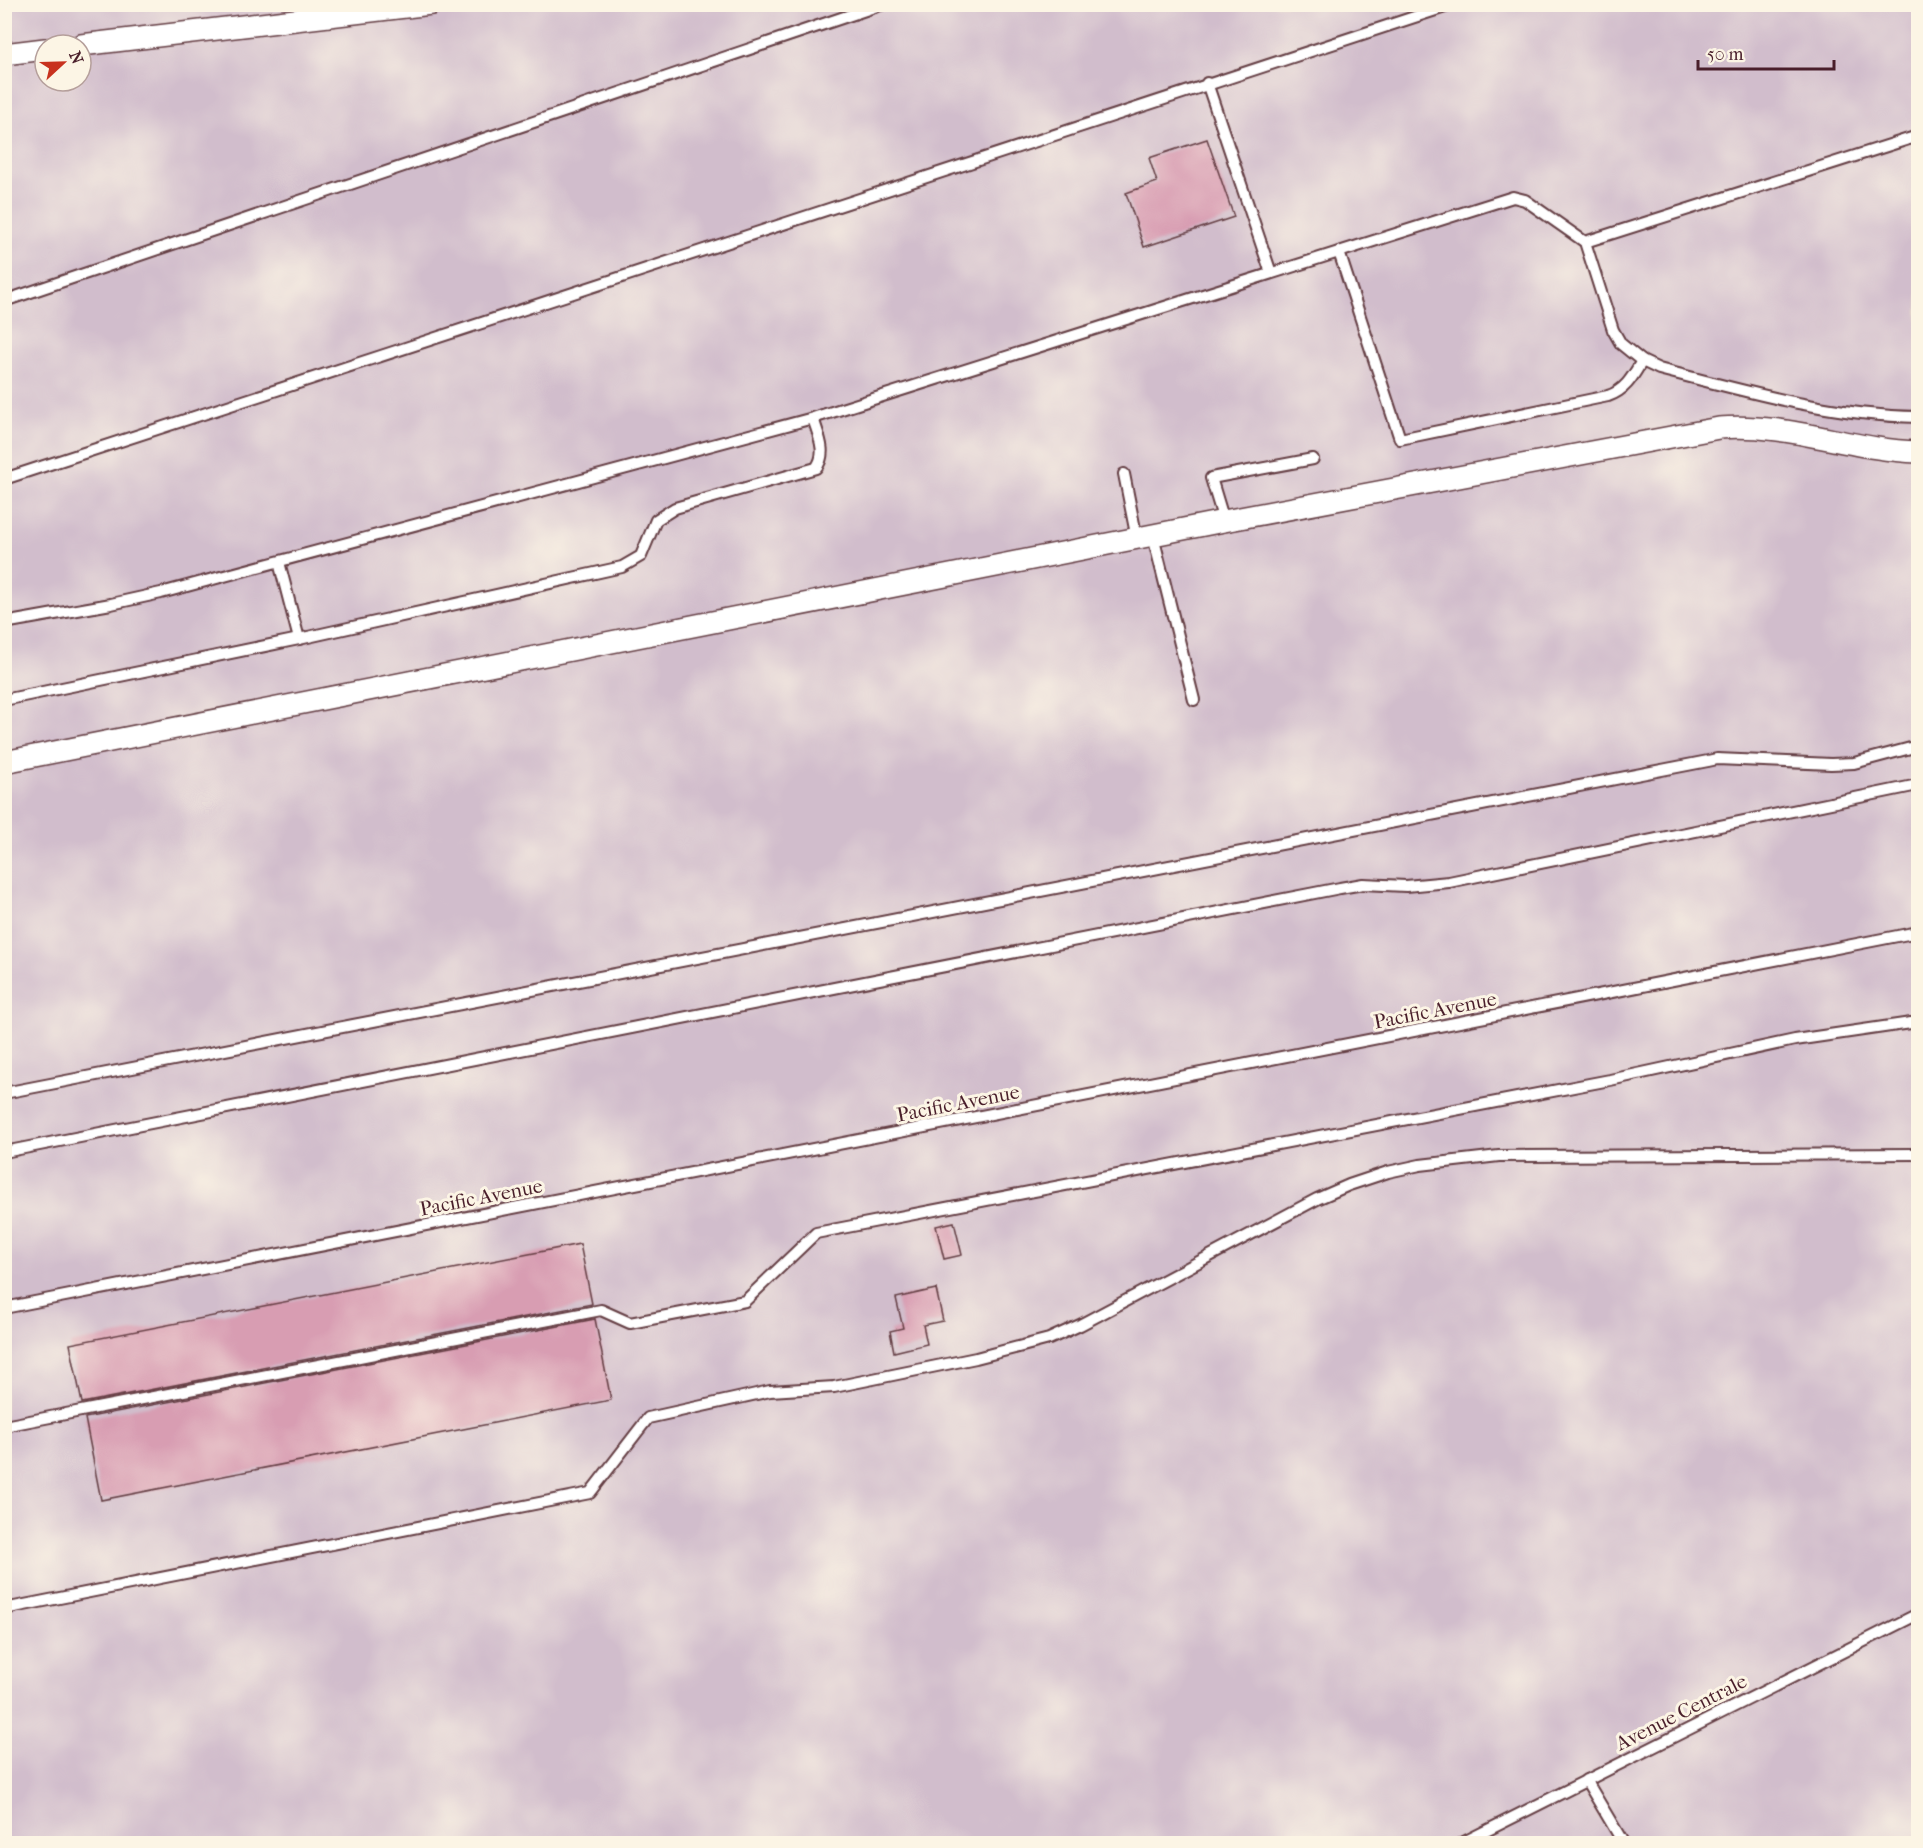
<svg xmlns="http://www.w3.org/2000/svg" width="1923" height="1848" viewBox="0 0 1923 1848" font-family="'IM FELL French Canon',serif">
<rect width="100%" height="100%" fill="#fcf5e5"/>
<filter id="ink" filterUnits="userSpaceOnUse"><feTurbulence type="fractalNoise" baseFrequency=".0167" numOctaves="2"/><feDisplacementMap in="SourceGraphic" scale="12" xChannelSelector="R" yChannelSelector="G"/><feConvolveMatrix kernelMatrix="1 2 1 2 8 2 1 2 1" color-interpolation-filters="sRGB"/></filter>
<filter id="wash" filterUnits="userSpaceOnUse"><feTurbulence type="fractalNoise" baseFrequency=".008" numOctaves="4" result="noise"/><feDisplacementMap in="SourceGraphic" scale="24" xChannelSelector="R" yChannelSelector="G"/><feGaussianBlur stdDeviation="1.35" result="paint"/><feColorMatrix in="noise" values="0 0 0 0 0 0 0 0 0 0 0 0 0 0 0 0 0 1.4 0 .05"/><feComposite in="paint" operator="in"/></filter>
<g filter="url(#wash)">
<rect width="100%" height="100%" fill="#efe3c3"/>
<path fill="#d1bdcc" fill-rule="evenodd" d="M5,5H1918V1843L5,1844ZM45,45H81V81H45Z"/>
<g id="blocks">
<g fill="#d89db2">
<polygon points="1207,139 1234,217 1144,247 1126,193 1157,182 1149,158"/>
<polygon points="954,1222 962,1255 944,1259 936,1226"/>
<polygon points="580,1244 592,1304 82,1403 70,1344"/>
<polygon points="936,1289 943,1321 923,1325 927,1344 894,1352 890,1331 903,1328 896,1298"/>
<polygon points="595,1319 611,1400 101,1500 85,1418"/>
</g>
</g>
</g>
<g filter="url(#ink)">
<use href="#blocks" fill-opacity="0" stroke="#633c42" stroke-width="1.5"/>
<g fill="none" stroke-linecap="round" stroke-linejoin="round">
<g stroke="#633c42" stroke-width="14">
<g id="lane">
<polyline points="1207,83 1271,273"/>
<polyline points="1585,242 1918,136"/>
<path d="M1339,252L1400,439L1608,396C1626,390 1633,376 1642,361"/>
<polyline points="4,301 883,4"/>
<polyline points="1124,474 1137,539"/>
<path d="M4,479C488,323 969,159 1454,4"/>
<polyline points="1224,521 1211,478 1313,459"/>
<polyline points="1153,536 1194,700"/>
<polyline points="279,562 299,639"/>
<path d="M4,623L111,604L161,593L813,418L1513,197L1525,200L1585,242L1613,330L1621,344L1642,361L1659,369C1745,391 1830,416 1918,417"/>
<path d="M4,700L299,639L622,567L641,556L656,520L675,508L816,468C828,453 818,435 813,418"/>
<polyline points="4,1093 1708,761 1717,759 1831,764 1854,763 1918,746"/>
<polyline points="4,1152 1340,888 1363,884 1406,886 1449,882 1918,785"/>
<polyline points="4,1308 1918,932"/>
<polyline points="4,1426 601,1310 630,1323 745,1301 816,1233 1610,1080 1795,1040 1911,1023"/>
<polyline points="4,1609 590,1493 648,1418 770,1391 834,1387 976,1358 1049,1339 1080,1325 1317,1199 1349,1185 1388,1172 1420,1165 1499,1156 1918,1154"/>
<polyline points="1586,1780 1624,1844"/>
<polyline points="1460,1844 1918,1614"/>
</g>
</g>
<g stroke="#633c42" stroke-width="24">
<g id="street">
<polyline points="81,45 431,4"/>
<polyline points="4,54 45,49"/>
<path d="M4,762L1224,521L1719,428C1787,422 1851,450 1918,452"/>
</g>
</g>
<use href="#lane" stroke="#fff" stroke-width="10"/>
<use href="#street" stroke="#fff" stroke-width="21"/>
</g>
</g>
<g text-anchor="middle" stroke-width="6" stroke-linejoin="round" paint-order="stroke">
<g font-size="20" fill="#4a1f2b" stroke="#fcf5e5">
<text transform="translate(1435 1010) rotate(-11)" y="7">Pacific Avenue</text>
<text transform="translate(958 1103) rotate(-11)" y="7">Pacific Avenue</text>
<text transform="translate(481 1197) rotate(-11)" y="7">Pacific Avenue</text>
<text transform="translate(1681 1712) rotate(-27)" y="7">Avenue Centrale</text>
</g>
</g>
<rect width="1923" height="1848" fill="none" stroke="#fcf5e5" stroke-width="24"/>
<g transform="translate(63 63) rotate(68)"><circle r="28" fill="#fcf5e5" stroke="#b59f9b" stroke-width="1.5"/>
<path d="M0-4.5L10 22L0 15L-10 22Z" fill="#c8321e"/>
<text y="-9" font-size="16" font-weight="bold" text-anchor="middle" fill="#4a1f2b">N</text>
</g>
<path d="M1698 60v9h136v-9" fill="none" stroke="#4a1f2b" stroke-width="3"/>
<text x="1707" y="60" font-size="18" fill="#4a1f2b" stroke="#fcf5e5" stroke-width="4.5" paint-order="stroke">50 m</text>
</svg>
